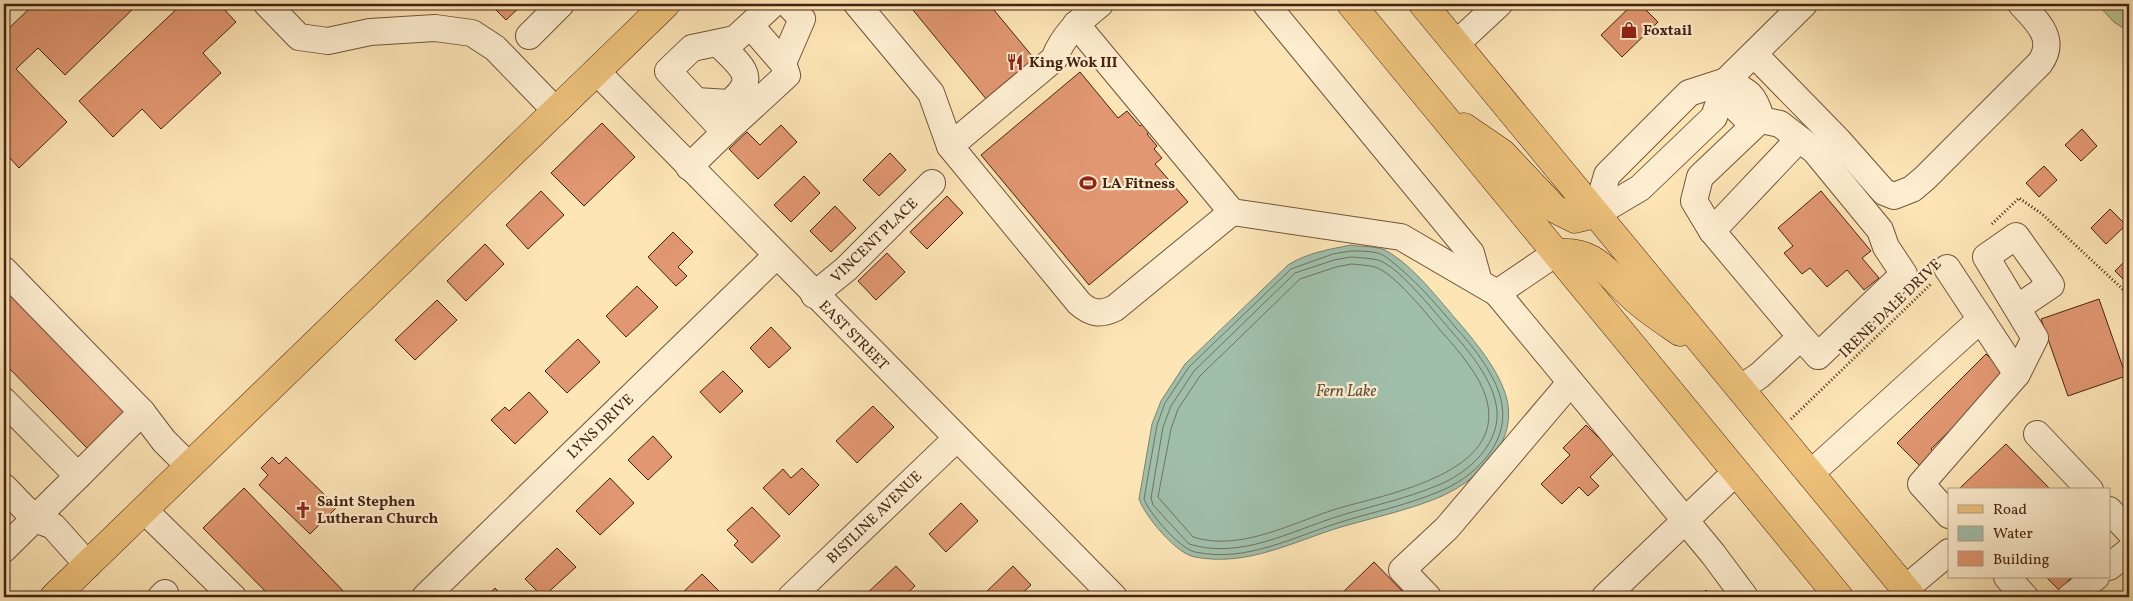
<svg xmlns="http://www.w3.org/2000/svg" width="2133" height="601" viewBox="0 0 2133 601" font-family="Vollkorn,serif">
<rect width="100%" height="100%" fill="#fde5b6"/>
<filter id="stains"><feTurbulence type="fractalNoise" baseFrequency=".004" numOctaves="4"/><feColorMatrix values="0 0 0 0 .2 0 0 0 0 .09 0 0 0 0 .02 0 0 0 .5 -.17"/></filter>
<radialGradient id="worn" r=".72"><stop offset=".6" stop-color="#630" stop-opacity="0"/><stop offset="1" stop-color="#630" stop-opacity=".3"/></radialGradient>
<polygon fill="#bdc590" stroke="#817450" points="2097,4 2129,4 2129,32 2114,22"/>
<path fill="#a0bfab" stroke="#7c816d" d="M1351,245C1361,247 1376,246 1385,250C1414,266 1438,299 1460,324C1478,345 1504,377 1508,405C1514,447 1477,480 1442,496C1413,509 1372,518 1341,527C1292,542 1247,567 1195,557C1176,554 1145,516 1139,499L1152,424L1161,401L1185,364L1288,265C1306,253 1331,249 1351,245Z"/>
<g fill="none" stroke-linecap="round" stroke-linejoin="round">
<g stroke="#72715e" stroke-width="1">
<path d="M1351,251C1360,251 1372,251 1381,254C1386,256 1392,262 1396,265C1419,284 1437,305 1456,328C1474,347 1498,378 1502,405C1509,445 1472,479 1438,492C1407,505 1373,512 1341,522C1293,537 1246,563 1195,552C1180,549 1149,513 1144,499L1157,425L1165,403L1189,367L1291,269L1333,254Z"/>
<path d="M1352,257C1360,258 1370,258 1378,260C1398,266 1432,309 1446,325C1465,347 1490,374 1496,404C1504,442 1468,474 1436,486C1405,499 1371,506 1339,516C1291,531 1240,560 1189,544L1153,505L1151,498L1163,427L1171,406L1194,371L1295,273L1334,260Z"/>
<path d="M1352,264C1359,265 1368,265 1375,267C1393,272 1427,314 1440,330C1457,349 1484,379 1488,406C1500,475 1383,495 1336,509C1292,523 1240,552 1193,537L1158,497L1171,429L1178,409L1200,376L1300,279L1336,267Z"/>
</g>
</g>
<g fill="#e19771" stroke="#452311">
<polygon points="34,4 138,4 65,75 38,48 16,69 67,122 19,168 8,156 4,159 4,33"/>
<polygon points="182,4 223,4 221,6 236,22 203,53 221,73 161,129 142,109 113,137 79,101"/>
<polygon points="490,4 523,4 506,20"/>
<polygon points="908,4 989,4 1037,62 987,100"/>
<polygon points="1633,4 1640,4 1658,22 1622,57 1601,35"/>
<polygon points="1080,72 1118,118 1127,111 1140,126 1146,121 1153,129 1147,134 1157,146 1154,149 1162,158 1155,164 1188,202 1089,285 981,155"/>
<polygon points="602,123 635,157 584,206 551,173"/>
<polygon points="781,125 797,142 758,179 729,149 747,132 760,145"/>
<polygon points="2082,129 2097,146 2081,161 2065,145"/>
<polygon points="890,153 906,170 879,196 863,180"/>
<polygon points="2044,166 2057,180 2039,197 2026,183"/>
<polygon points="804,176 820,193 791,222 774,205"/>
<polygon points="541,191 564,215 528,249 506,225"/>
<polygon points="1821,191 1871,251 1862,258 1879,278 1864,290 1847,270 1827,287 1810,268 1802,274 1784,253 1793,246 1778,228"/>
<polygon points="947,196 963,213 927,249 910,232"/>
<polygon points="835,206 856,228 831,252 810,231"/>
<polygon points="2110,209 2126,225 2106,244 2091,228"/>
<polygon points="673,232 693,252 678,267 687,276 676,286 648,257"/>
<polygon points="485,244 504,264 466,301 447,281"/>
<polygon points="887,253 905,272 876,300 858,281"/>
<polygon points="2129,257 2129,285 2115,271"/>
<polygon points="4,283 127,411 88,449 4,363"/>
<polygon points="637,286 658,307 626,337 606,316"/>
<polygon points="2099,299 2126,376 2068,396 2041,319"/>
<polygon points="437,300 457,320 415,360 395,340"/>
<polygon points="771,327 791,348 769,368 750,348"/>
<polygon points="578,339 600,362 567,393 545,371"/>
<polygon points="1986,354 2007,375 1931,449 1939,457 1925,471 1897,443"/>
<polygon points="723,371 743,391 720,413 700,392"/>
<polygon points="529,392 548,412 515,444 491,420 505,407 509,411"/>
<polygon points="873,406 894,427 857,463 836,441"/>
<polygon points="1586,425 1614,453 1590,477 1599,486 1588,496 1579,487 1562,504 1541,484 1570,455 1563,448"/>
<polygon points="653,436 672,457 648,480 628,460"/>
<polygon points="2006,444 2051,490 1962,490 1960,488"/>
<polygon points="272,457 279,464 286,457 337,507 310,534 259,485 268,475 261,468"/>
<polygon points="802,468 819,485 789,515 763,488 783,469 791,478"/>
<polygon points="610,478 634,503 600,535 576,511"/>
<polygon points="244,488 349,597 271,597 203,528"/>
<polygon points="961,503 978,521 946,552 929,534"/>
<polygon points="752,507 780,536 752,563 734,545 738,541 727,530"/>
<polygon points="557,548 576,567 543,597 525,579"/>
<polygon points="1374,562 1408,597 1338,597"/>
<polygon points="896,566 915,586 903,597 863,597"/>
<polygon points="1013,566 1031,585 1018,597 985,597 983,595"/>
<polygon points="702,574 723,595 720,597 678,597"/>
<polygon points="2046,577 2072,577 2059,590"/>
<polygon points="495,588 504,597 486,597"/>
<polygon points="1706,590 1713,597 1699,597"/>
</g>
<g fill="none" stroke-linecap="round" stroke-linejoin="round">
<g stroke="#73543a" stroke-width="28">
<g id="minor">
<polyline points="267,4 299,37 328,41 370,32 435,28 472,33 495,48 556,111"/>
<path d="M857,4L931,93L950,146L1079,303C1091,314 1101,315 1115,308L1232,212"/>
<polyline points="1266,4 1471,253 1479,282"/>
<polyline points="1076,24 1232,212 1401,237 1497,293"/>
<polyline points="750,25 783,63 787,75 725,132 668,71 692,48 735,39 773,4"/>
<polyline points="529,36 561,4"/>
<polyline points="1456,44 1499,4"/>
<path d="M1754,54L1838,140L1884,192L1894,196L1912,189L1925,178L2040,63C2057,39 2037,21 2021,4"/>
<polyline points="783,63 802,19 788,4"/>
<polyline points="596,71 1114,597"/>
<polyline points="1726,81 1732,104 1744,116 1780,124 1815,151 1880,230 1886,247 1904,274 1818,356 1801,337"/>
<path d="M1726,81C1748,91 1755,95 1761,119"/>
<path d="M696,101L729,103C761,77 740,66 718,43"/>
<path d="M950,146L1054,59C1063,35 1080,20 1100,4"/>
<polyline points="689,167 725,132"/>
<polyline points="1596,214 1640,188 1714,117 1726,81 1804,4"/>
<polyline points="1596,214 1607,175 1689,93 1726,81"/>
<polyline points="1712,231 1799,139"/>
<polyline points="1556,253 1497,293 1713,554 1745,597"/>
<polyline points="1947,268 2017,374 1921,484 1949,515"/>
<polyline points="4,270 142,412 78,476"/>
<polyline points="814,295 846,269 932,183"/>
<polyline points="2017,308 2051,285 2016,236 1986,257 2035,338 2017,374"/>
<polyline points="1740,389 1760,375 1801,337 1712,231 1694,201 1700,177 1761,119"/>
<polyline points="4,401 78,476 4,549"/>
<polyline points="142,412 164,441 189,466"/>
<polyline points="2037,434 2090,490"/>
<polyline points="1810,474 1981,319"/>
<polyline points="4,487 35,519 53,526 88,565"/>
<polyline points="144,510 233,597"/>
<polyline points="2109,510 2129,531"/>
<polyline points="2109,567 2129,551"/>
<polyline points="2007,577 2025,597"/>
<polyline points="1905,589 1949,552"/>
<polyline points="161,597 165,593"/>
<polyline points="425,597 776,256"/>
<polyline points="791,597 957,438"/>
<polyline points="1428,597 1402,570 1447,528 1570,383"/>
<polyline points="1605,597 1736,472"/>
<polyline points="2070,597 2096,577"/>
</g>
</g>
<g stroke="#452311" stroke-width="29">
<g id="major">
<polyline points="1351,4 1839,597"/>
<polyline points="1423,4 1912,597"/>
<polyline points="1464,127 1502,153 1555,209 1575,219 1596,214"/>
<path d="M1556,253C1597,250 1605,272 1633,297C1647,310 1664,321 1680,332"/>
<polyline points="54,597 666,4"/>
</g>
</g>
<g stroke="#452311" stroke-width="3" stroke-dasharray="1 2.5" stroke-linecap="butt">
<polyline points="1992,224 2019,198 2042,214 2129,295"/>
<polyline points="1791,419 1932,283"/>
</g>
<use href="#minor" stroke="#feeed0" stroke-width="26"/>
<use href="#major" stroke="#eec27b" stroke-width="28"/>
</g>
<defs>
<g id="shop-bare" transform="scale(1.35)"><path d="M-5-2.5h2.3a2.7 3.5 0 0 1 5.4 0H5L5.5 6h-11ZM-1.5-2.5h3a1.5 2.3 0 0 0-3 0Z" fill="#8f2418" stroke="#feeed0" stroke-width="2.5" paint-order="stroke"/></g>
<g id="restaurant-bare" transform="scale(1.35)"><path d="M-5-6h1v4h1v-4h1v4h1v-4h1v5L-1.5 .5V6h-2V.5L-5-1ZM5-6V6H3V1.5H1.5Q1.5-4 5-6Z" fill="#8f2418" stroke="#feeed0" stroke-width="2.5" paint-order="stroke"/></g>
<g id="stadium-bare" transform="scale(1.35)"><path d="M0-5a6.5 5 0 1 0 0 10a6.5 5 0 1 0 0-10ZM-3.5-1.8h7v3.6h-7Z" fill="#8f2418" stroke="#feeed0" stroke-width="2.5" paint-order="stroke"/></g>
<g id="church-bare" transform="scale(1.35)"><path d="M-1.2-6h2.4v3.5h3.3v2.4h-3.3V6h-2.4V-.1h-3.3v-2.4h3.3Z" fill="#8f2418" stroke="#feeed0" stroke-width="2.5" paint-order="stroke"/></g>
</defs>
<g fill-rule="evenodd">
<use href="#shop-bare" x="1629" y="30"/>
<use href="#restaurant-bare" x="1015" y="62"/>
<use href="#stadium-bare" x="1088" y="183"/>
<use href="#church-bare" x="303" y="510"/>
</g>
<g text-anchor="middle" stroke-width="4.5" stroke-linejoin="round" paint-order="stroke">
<g font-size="15" font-weight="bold" fill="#452311" stroke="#feeed0" text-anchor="start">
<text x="1643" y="35">Foxtail</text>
<text x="1029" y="67">King Wok III</text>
<text x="1102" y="188">LA Fitness</text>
<text x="317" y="506">Saint Stephen<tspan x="317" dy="17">Lutheran Church</tspan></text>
</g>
<g font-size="15" fill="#452311" stroke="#feeed0">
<text transform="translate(874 240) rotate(-44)" y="5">VINCENT PLACE</text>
<text transform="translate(1890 308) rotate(-44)" y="5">IRENE DALE DRIVE</text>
<text transform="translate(854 335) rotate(45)" y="5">EAST STREET</text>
<text transform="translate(600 426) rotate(-44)" y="5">LYNS DRIVE</text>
<text transform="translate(874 517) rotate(-44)" y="5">BISTLINE AVENUE</text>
</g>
<g font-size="16" font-style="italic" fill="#60523f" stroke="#feeed0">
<text x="1346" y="396">Fern Lake</text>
</g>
</g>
<rect width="2133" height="601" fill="none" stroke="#fde5b6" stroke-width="20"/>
<rect x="5" y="5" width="2123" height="591" fill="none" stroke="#452311" stroke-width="2.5"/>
<rect x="10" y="10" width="2113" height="581" fill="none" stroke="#452311"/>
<rect x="1948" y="488" width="162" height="90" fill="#feeed0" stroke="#b49d84"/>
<rect x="1958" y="505" width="25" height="8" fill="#eec27b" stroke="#b49d84"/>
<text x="1993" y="514" font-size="15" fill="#452311">Road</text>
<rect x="1958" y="526" width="25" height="15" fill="#a0bfab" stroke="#b49d84"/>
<text x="1993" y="538" font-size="15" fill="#452311">Water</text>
<rect x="1958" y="551" width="25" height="15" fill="#e19771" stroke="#b49d84"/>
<text x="1993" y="564" font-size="15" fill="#452311">Building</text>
<rect width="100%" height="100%" filter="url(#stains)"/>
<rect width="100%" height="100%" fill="url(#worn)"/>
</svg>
